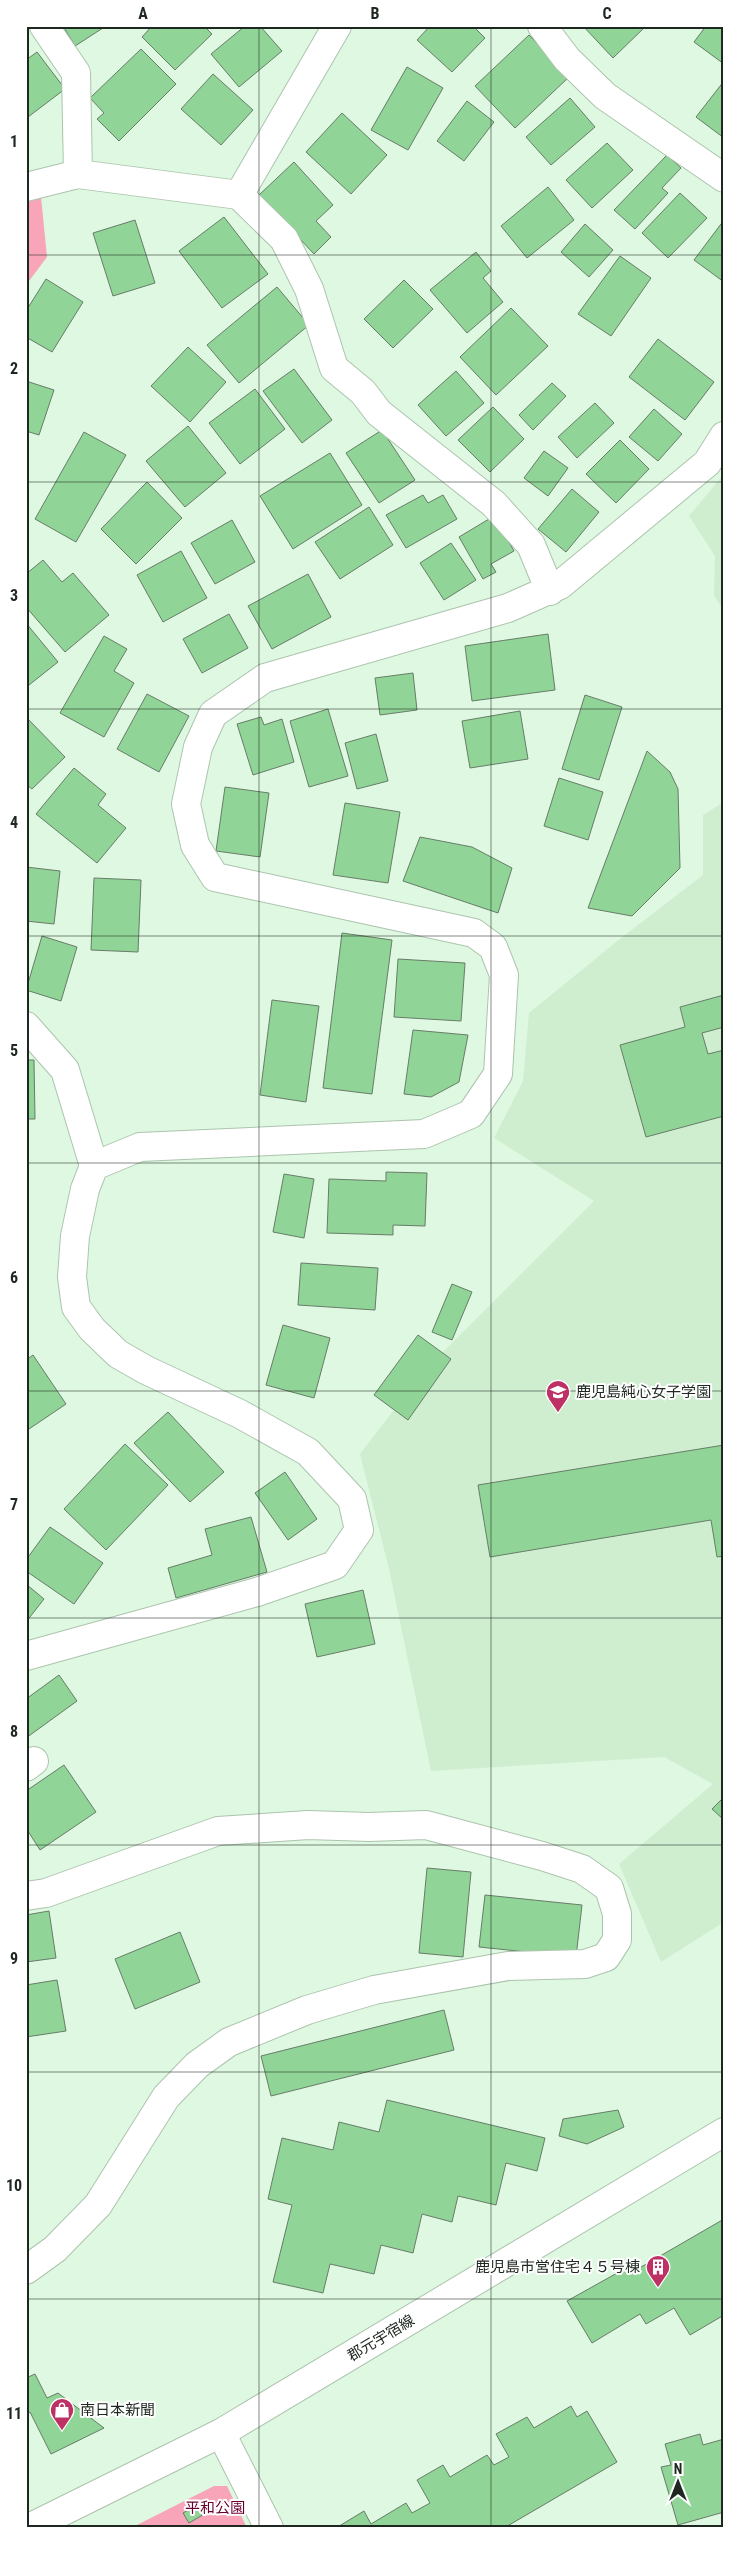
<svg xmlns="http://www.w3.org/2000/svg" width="750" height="2554" viewBox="0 0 750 2554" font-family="'Roboto Condensed','Noto Sans JP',sans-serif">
<rect width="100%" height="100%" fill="#dff8e1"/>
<g fill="#cfeed0">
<polygon points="724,474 724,610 714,596 715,556 689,516"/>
<polygon points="724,802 724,1922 661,1962 619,1864 713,1784 664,1757 431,1771 389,1569 360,1454 423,1372 594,1201 494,1138 523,1081 529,1013 621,938 703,875 703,815"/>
</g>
<g fill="#f8a4b9">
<polygon points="41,197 47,257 26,285 26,200"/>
<polygon points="214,2486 227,2486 247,2528 131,2528"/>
</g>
<g fill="#91d497" stroke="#677d68">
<polygon points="63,26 106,26 75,46"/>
<polygon points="152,26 204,26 212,34 175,70 142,37"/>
<polygon points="245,26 260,26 282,51 239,87 211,54"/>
<polygon points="430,26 473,26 485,38 452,72 417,40"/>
<polygon points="583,26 646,26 613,58"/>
<polygon points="706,26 724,26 724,64 694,42"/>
<polygon points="529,35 569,77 515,128 475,86"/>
<polygon points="141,49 176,84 119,141 97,119 104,113 90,98"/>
<polygon points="37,52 65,89 28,117 26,60"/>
<polygon points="407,67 443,88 408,150 371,130"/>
<polygon points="213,74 253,110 221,145 181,109"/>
<polygon points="724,81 724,138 696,117"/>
<polygon points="570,98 595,127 551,165 526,137"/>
<polygon points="467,101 494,122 464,161 437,141"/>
<polygon points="342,113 387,155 351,194 306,152"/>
<polygon points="607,143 633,170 592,208 566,180"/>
<polygon points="667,155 681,168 662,188 668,193 635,229 614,210"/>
<polygon points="294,162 333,205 316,221 331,237 314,254 259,195"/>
<polygon points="548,187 574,220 527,258 501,226"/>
<polygon points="680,193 707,218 668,258 642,233"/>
<polygon points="224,217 268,274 222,308 179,251"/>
<polygon points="135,220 155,283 113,296 93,233"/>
<polygon points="724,220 724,282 694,260"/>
<polygon points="585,224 613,250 589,277 561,252"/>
<polygon points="476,252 491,271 483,278 503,302 467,333 430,290"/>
<polygon points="620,256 651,278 611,336 578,314"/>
<polygon points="46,279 83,302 52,352 26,337 26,311"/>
<polygon points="404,280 433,309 393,348 364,319"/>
<polygon points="277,287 309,325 239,383 207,345"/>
<polygon points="511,308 548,346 496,395 460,357"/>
<polygon points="658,339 714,382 685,420 629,377"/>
<polygon points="188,347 226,382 190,422 151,386"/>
<polygon points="294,369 332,420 302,443 263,391"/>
<polygon points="456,371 484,403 446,436 418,405"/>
<polygon points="26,381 54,390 39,435 26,431"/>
<polygon points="552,383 566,396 533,430 519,415"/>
<polygon points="255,389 285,429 240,464 209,423"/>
<polygon points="595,403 614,423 577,458 558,437"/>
<polygon points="493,407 524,439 490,472 458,440"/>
<polygon points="654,409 682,434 658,461 629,437"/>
<polygon points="188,426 226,473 185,507 146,461"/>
<polygon points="382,430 415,480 379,503 346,453"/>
<polygon points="84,432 126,455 76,542 35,519"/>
<polygon points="620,440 649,469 616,503 586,474"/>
<polygon points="544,451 568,468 548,496 524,478"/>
<polygon points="330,453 362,505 293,549 260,496"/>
<polygon points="147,482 182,518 136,564 101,529"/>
<polygon points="572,489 599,512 566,552 538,529"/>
<polygon points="423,495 428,503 443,495 457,519 406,548 386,515"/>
<polygon points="369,507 393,545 340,579 315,542"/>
<polygon points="494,516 514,551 491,564 496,572 483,579 459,537"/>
<polygon points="232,520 255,562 215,584 191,543"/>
<polygon points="451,543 476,580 444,600 420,563"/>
<polygon points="181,551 207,598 163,622 137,575"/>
<polygon points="43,560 62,582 73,573 109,615 65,652 26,607 26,574"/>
<polygon points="308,574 331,617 272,649 248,606"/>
<polygon points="229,614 248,648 202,673 183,639"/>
<polygon points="26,623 58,662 29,685 26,682"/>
<polygon points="548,634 555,690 472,701 465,646"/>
<polygon points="104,636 127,649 114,671 134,683 104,737 60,713"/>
<polygon points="413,673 417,710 380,715 375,678"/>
<polygon points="147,694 189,716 159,772 117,749"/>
<polygon points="585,695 622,707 599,780 562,769"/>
<polygon points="328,709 348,776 309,787 290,721"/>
<polygon points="520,711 528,759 470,768 462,721"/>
<polygon points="26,717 65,757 32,789 26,784"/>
<polygon points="261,717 264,725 282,719 294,762 253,775 237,724"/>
<polygon points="376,734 388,781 357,789 345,743"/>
<polygon points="647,751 670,772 678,789 680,868 632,916 588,908"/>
<polygon points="74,768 106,794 98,805 126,828 97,863 36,814"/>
<polygon points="559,778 603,792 588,840 544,826"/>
<polygon points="225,787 269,793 260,857 216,851"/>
<polygon points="345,803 400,812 388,883 333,875"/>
<polygon points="420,837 472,847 512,868 498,913 403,881"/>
<polygon points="26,867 60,871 54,924 26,921"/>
<polygon points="94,878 141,880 138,952 91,950"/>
<polygon points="342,933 392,940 372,1094 323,1088"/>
<polygon points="42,936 77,947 61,1001 26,990"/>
<polygon points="398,959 465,963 461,1021 394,1017"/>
<polygon points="724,995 724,1027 702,1033 708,1054 724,1050 724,1116 646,1137 620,1045 685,1027 680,1007"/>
<polygon points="272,1000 319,1006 306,1102 260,1095"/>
<polygon points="413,1030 468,1035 459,1082 431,1097 404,1094"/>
<polygon points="26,1060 34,1060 35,1119 26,1119"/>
<polygon points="386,1172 427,1173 425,1226 393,1225 393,1235 327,1233 329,1179 386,1181"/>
<polygon points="284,1174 314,1179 304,1238 273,1232"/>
<polygon points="301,1263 378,1268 375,1310 298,1305"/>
<polygon points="452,1284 472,1292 452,1340 432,1332"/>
<polygon points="283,1325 330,1338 314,1398 266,1385"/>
<polygon points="418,1335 451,1359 408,1420 374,1395"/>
<polygon points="33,1355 66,1404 26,1431 26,1360"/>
<polygon points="168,1412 224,1472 190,1502 134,1443"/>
<polygon points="125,1444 168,1485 106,1550 64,1509"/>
<polygon points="724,1445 724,1556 717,1557 711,1520 490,1557 478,1485"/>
<polygon points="285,1472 317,1519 288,1540 255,1493"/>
<polygon points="251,1517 267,1572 176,1598 168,1568 212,1555 205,1529"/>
<polygon points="50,1527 103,1563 74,1604 26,1571 26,1560"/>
<polygon points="26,1584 44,1599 26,1622"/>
<polygon points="363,1590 375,1644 317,1657 305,1604"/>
<polygon points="59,1675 77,1701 26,1738 26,1699"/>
<polygon points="64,1765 96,1812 40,1850 26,1828 26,1791"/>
<polygon points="724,1797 724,1820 712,1809"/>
<polygon points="427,1868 471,1872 463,1957 419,1953"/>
<polygon points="485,1895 582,1905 576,1957 479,1947"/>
<polygon points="49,1911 56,1958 26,1962 26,1915"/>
<polygon points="180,1932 200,1982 135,2009 115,1959"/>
<polygon points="57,1980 66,2031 26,2037 26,1985"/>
<polygon points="444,2010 454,2050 271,2096 261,2056"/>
<polygon points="387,2100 545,2138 537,2171 506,2163 496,2205 458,2196 452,2222 422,2214 413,2253 381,2245 374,2274 330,2264 323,2293 273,2282 292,2205 268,2199 282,2138 333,2150 339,2122 379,2132"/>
<polygon points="618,2110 624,2127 587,2144 559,2136 563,2119"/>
<polygon points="724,2219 724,2315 690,2335 674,2308 646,2324 640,2314 592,2343 567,2301 626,2268 629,2274"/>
<polygon points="35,2374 47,2398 58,2393 104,2428 51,2454 30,2412 26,2415 26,2378"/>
<polygon points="571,2406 577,2417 587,2411 617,2462 504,2528 336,2528 364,2511 371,2524 406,2503 412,2513 430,2503 417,2480 443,2465 450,2477 487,2455 494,2465 509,2457 496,2434 527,2417 534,2428"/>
<polygon points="700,2434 703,2445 724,2439 724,2512 678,2525 661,2467 671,2465 665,2444"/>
<polygon points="201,2503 206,2513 189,2523 183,2513"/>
</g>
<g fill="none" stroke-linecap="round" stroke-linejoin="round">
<g stroke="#acc4ae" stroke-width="30">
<g id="minor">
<polyline points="44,26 76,73 78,174"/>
<polyline points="542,26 567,59 605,96 724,178"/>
<polyline points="26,187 78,174 239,195 337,26"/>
<polyline points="239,195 284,239 309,289 334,368 363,392 379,413 494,504 531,545 550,591"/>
<polyline points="26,1026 65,1070 94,1166"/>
<polyline points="26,1656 257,1592 335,1565 359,1530 352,1499 308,1452 240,1414 146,1370 118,1354 92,1329 76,1307 72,1277 75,1236 85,1189 94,1166 140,1147 424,1134 471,1114 498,1074 504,975 493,947 474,933 215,877 195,845 186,804 198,747 213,714 265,678 508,608 560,585 707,463 724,436"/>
<polyline points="26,1767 34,1761"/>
<polyline points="26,1896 46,1893 218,1831 308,1825 369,1827 426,1825 542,1856 582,1869 609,1888 617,1914 617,1940 606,1957 585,1964 508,1966 374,1990 307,2010 229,2042 197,2065 166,2097 98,2205 55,2249 26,2270"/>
<polyline points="221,2433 269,2528"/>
</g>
</g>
<g stroke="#acc4ae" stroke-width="30">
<polyline id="tertiary" points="29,2528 221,2433 724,2132"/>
</g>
<use href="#minor" stroke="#fff" stroke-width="28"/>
<use href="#tertiary" stroke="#fff" stroke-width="28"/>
</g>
<path fill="none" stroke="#1f2820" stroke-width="1" stroke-opacity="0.55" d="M259,26V2528M491,26V2528M26,255H724M26,482H724M26,709H724M26,936H724M26,1163H724M26,1391H724M26,1618H724M26,1845H724M26,2072H724M26,2299H724"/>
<defs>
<g id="school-pin" transform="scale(1.25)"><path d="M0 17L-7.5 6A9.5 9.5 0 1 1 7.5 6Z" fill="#be3165" stroke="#fff"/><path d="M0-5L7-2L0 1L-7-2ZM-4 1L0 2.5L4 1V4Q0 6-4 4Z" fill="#fff"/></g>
<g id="building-pin" transform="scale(1.25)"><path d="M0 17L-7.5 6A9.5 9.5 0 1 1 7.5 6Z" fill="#be3165" stroke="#fff"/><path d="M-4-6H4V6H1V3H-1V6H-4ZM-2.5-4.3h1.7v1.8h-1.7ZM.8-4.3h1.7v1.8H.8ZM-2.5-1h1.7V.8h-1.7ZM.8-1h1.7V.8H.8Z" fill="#fff"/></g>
<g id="shop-pin" transform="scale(1.25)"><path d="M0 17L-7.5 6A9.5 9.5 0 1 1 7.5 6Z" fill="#be3165" stroke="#fff"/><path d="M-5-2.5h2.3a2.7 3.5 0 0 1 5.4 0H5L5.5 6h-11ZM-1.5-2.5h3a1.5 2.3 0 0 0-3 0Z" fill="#fff"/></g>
</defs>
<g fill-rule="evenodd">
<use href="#school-pin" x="558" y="1392"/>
<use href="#building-pin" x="658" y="2267"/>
<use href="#shop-pin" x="62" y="2410"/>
</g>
<g text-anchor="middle" stroke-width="4" stroke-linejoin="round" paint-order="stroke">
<g font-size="15" fill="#1f2820" stroke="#fff" text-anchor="start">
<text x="576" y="1397">鹿児島純心女子学園</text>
<text x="640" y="2272" text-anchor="end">鹿児島市営住宅４５号棟</text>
<text x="80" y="2415">南日本新聞</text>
</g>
<g font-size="15" fill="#1f2820" stroke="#fff">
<text transform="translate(381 2338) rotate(-31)" y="5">郡元宇宿線</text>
</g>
<g font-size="15" fill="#6b0030" stroke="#fff">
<text x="215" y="2513">平和公園</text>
</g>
</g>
<rect width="750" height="2554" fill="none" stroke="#ffffff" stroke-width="55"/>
<g transform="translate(678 2482)" stroke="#ffffff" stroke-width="4" paint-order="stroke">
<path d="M0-4L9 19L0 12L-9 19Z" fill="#1f2820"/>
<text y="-8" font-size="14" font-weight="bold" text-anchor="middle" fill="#1f2820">N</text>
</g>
<rect x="28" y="28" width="694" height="2498" fill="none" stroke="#1f2820" stroke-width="2"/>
<g font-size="16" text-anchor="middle" font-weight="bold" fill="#1f2820">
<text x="143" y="19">A</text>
<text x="375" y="19">B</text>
<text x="607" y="19">C</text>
<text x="14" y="147">1</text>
<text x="14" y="374">2</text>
<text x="14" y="601">3</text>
<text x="14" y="828">4</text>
<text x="14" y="1056">5</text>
<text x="14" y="1283">6</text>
<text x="14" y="1510">7</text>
<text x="14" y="1737">8</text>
<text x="14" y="1964">9</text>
<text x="14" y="2191">10</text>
<text x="14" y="2419">11</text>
</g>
</svg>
